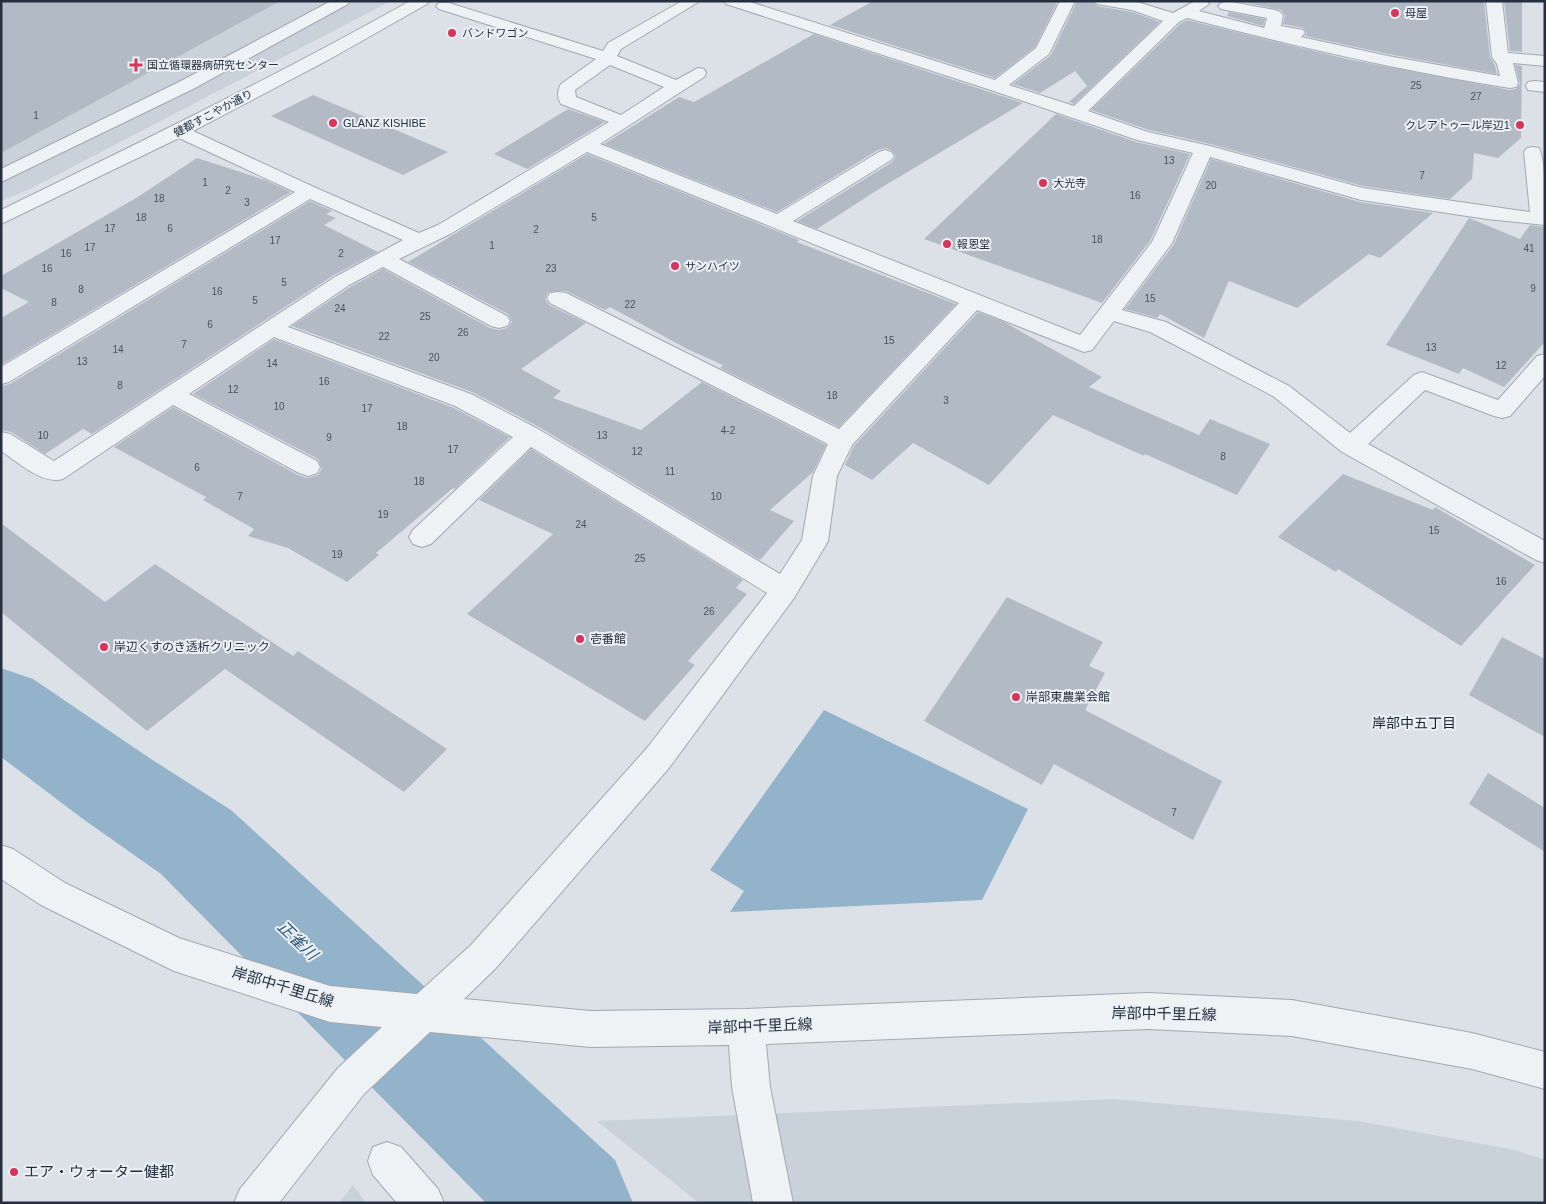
<svg xmlns="http://www.w3.org/2000/svg" width="1546" height="1204" viewBox="0 0 1546 1204" font-family="Arial,'Noto Sans JP',sans-serif">
<rect width="100%" height="100%" fill="#dce1e7"/>
<g fill="#c9d1da">
<polygon points="1,1 391,1 32,188 1,201"/>
<polygon points="1114,1099 1358,1121 1515,1150 1545,1160 1545,1203 699,1203 597,1121"/>
<polygon points="353,1185 366,1203 339,1203"/>
</g>
<polygon fill="#93b3cb" points="824,710 1028,809 982,900 730,912 744,891 710,870"/>
<g fill="none" stroke-linecap="round" stroke-linejoin="round">
<polygon fill="#93b3cb" fill-rule="evenodd" points="1,668 33,679 151,759 231,810 615,1160 633,1203 486,1203 161,874 83,819 1,757"/>
</g>
<g fill="#b2bbc5">
<polygon points="1,1 280,1 1,153"/>
<polygon points="873,1 1058,1 1035,47 995,78 830,25"/>
<polygon points="1077,1 1093,1 1097,6 1132,12 1160,22 1074,104 1069,102 1087,86 1075,71 1040,93 1013,84 1051,55"/>
<polygon points="1238,1 1484,1 1490,57 1495,65 1497,74 1388,54 1305,36 1307,33 1303,28 1283,24 1285,15 1281,10"/>
<polygon points="1504,1 1522,1 1522,52 1510,51"/>
<polygon points="1229,12 1265,19 1263,26 1227,16"/>
<polygon points="1187,20 1347,59 1510,90 1516,89 1520,84 1515,65 1522,66 1521,138 1498,158 1474,153 1472,179 1450,199 1363,186 1210,144 1149,130 1091,110 1180,24"/>
<polygon points="814,34 1023,103 879,189 817,229 797,221 892,162 896,156 892,151 886,148 878,150 777,212 604,144 679,97 694,102"/>
<polygon points="313,95 448,152 403,175 271,116"/>
<polygon points="568,109 605,122 527,169 494,154"/>
<polygon points="1056,114 1136,142 1190,154 1150,241 1102,303 924,239"/>
<polygon points="587,154 799,240 797,242 956,304 839,427 720,368 723,365 689,350 610,307 605,310 566,291 548,292 545,299 549,305 586,323 521,369 561,391 553,398 641,430 702,382 826,445 813,472 770,510 794,521 760,560 539,427 472,392 292,326 350,287 383,269 490,328 499,330 507,328 512,322 508,314 408,262"/>
<polygon points="197,158 265,180 291,192 1,365 1,318 29,302 1,288 1,276 136,198"/>
<polygon points="1211,159 1360,202 1433,213 1380,258 1369,254 1297,308 1229,281 1204,338 1160,314 1157,318 1125,309 1174,244"/>
<polygon points="310,201 332,211 326,214 336,218 324,225 378,252 334,275 92,434 83,429 45,454 11,432 1,430 1,386 10,384"/>
<polygon points="1469,218 1520,239 1530,225 1545,227 1545,342 1504,387 1463,368 1459,374 1386,345"/>
<polygon points="978,312 1004,322 1102,377 1089,387 1199,435 1210,419 1270,444 1237,495 1145,454 1144,456 1053,415 989,485 913,443 872,480 845,465 854,446"/>
<polygon points="274,339 454,408 510,437 455,489 453,488 376,553 379,555 347,582 288,548 248,536 254,529 203,500 206,497 114,447 173,407 298,475 307,478 318,475 322,468 318,459 193,394"/>
<polygon points="531,449 743,580 736,588 747,594 688,661 695,665 645,721 467,614 553,534 479,500"/>
<polygon points="1343,474 1433,510 1435,507 1535,565 1461,646 1338,569 1336,572 1278,537"/>
<polygon points="1,523 105,602 155,564 293,656 298,651 447,749 404,792 225,669 147,731 1,612"/>
<polygon points="1007,597 1103,642 1089,666 1105,673 1085,710 1222,781 1193,840 1054,764 1042,785 924,721"/>
<polygon points="1502,637 1545,659 1545,737 1469,695"/>
<polygon points="1488,773 1545,808 1545,852 1469,804"/>
</g>
<g fill="none" stroke-linecap="round" stroke-linejoin="round">
<g stroke="#a1a8b1" stroke-width="2">
<g id="minor">
<polygon points="331,1 350,1 348,4 193,89 1,182 1,169 181,81"/>
<path d="M410,1H429L427,4L330,59L193,131L316,188L419,233L438,225L609,122L561,104C557,98 557,90 561,84L596,59L439,9L436,6L439,3H449L603,51L608,43L682,1H700L621,49L617,56L676,80L698,68L704,69L706,73L704,77L600,144L777,214L879,152L885,150L891,152L894,156L891,160L793,221L1080,335L1152,242L1193,153L1137,140L991,90L726,4L724,1H747L995,80L1036,48L1060,1H1075L1049,54L1009,85L1074,106L1163,21L1132,10L1097,4L1095,1H1134L1173,13L1195,1H1207L1209,4L1199,11L1264,28L1267,18L1221,9L1218,6L1221,3L1226,1L1275,10L1280,12L1283,15L1281,26L1303,30L1305,33L1301,37L1388,56L1500,76L1497,64L1492,57L1486,1H1502L1508,53L1545,56V66L1513,63L1518,83L1516,87L1510,88C1401,71 1294,46 1187,18L1179,22L1088,111L1148,132L1210,146L1363,188L1530,212L1524,152L1527,148L1533,147L1539,148C1546,161 1545,208 1545,225L1487,219L1361,200L1210,157L1172,243L1122,310L1166,322L1289,386L1350,433L1414,375L1422,372L1430,375L1498,400L1537,356L1545,354V376L1510,416L1502,418L1494,416L1425,390L1368,444L1545,541V563L1536,560L1342,452L1273,396L1150,332L1114,321L1092,350L1084,352L977,310L852,445L837,476L828,541L824,548L794,598L669,768L495,969L464,999L591,1011L746,1009L1148,993L1292,1000L1472,1033L1545,1052V1089L1472,1069L1292,1036L1148,1029L766,1044L770,1087L793,1203H753L732,1087L729,1045L591,1047L430,1032L364,1094L279,1203H234L240,1189L338,1068L382,1027L330,1022L174,971L41,905L1,879V845L13,849L65,883L179,938L330,986L417,994L471,945L647,748L767,593L531,447L431,544L422,547L413,544L409,537L413,530L513,437L455,406L274,337L189,394L317,461L320,467L317,473L308,476L299,473L173,405L63,479C42,485 18,462 1,451V432L10,434L54,461L335,277L403,240L310,199L9,382L1,384V367L295,192L179,138L1,224V210C139,143 276,76 410,1ZM610,65L664,87L621,115L576,97L575,90ZM587,152L959,303L839,429L566,293L558,292L550,293L547,298L550,303L828,444L813,476L802,540L780,574L538,429L471,394L288,327L349,285L383,267L491,326L499,328L507,326L510,321L507,316L399,259L452,233Z"/>
<polygon points="1534,81 1545,82 1545,92 1528,90 1526,86 1528,82"/>
<polygon points="387,1142 401,1147 438,1189 444,1203 397,1203 373,1175 368,1161 373,1147"/>
</g>
</g>
<use href="#minor" fill="#eff2f5" fill-rule="evenodd"/>
</g>
<g fill="#d9345c" stroke="#ebf0f5" stroke-width="2">
<circle cx="1395" cy="13" r="5"/>
<circle cx="452" cy="33" r="5"/>
<path d="M133.5 57.5h5v5h5v5h-5v5h-5v-5h-5v-5h5z"/>
<circle cx="333" cy="123" r="5"/>
<circle cx="1520" cy="125" r="5"/>
<circle cx="1043" cy="183" r="5"/>
<circle cx="947" cy="244" r="5"/>
<circle cx="675" cy="266" r="5"/>
<circle cx="580" cy="639" r="5"/>
<circle cx="104" cy="647" r="5"/>
<circle cx="1016" cy="697" r="5"/>
<circle cx="14" cy="1172" r="5"/>
</g>
<g text-anchor="middle" stroke-width="4" stroke-linejoin="round" paint-order="stroke">
<g font-size="10" fill="#485360">
<text x="1416" y="89">25</text>
<text x="1476" y="100">27</text>
<text x="36" y="119">1</text>
<text x="1169" y="164">13</text>
<text x="1422" y="179">7</text>
<text x="205" y="186">1</text>
<text x="1211" y="189">20</text>
<text x="228" y="194">2</text>
<text x="1135" y="199">16</text>
<text x="159" y="202">18</text>
<text x="247" y="206">3</text>
<text x="141" y="221">18</text>
<text x="594" y="221">5</text>
<text x="110" y="232">17</text>
<text x="170" y="232">6</text>
<text x="536" y="233">2</text>
<text x="1097" y="243">18</text>
<text x="275" y="244">17</text>
<text x="492" y="249">1</text>
<text x="90" y="251">17</text>
<text x="1529" y="252">41</text>
<text x="66" y="257">16</text>
<text x="341" y="257">2</text>
<text x="47" y="272">16</text>
<text x="551" y="272">23</text>
<text x="284" y="286">5</text>
<text x="1533" y="292">9</text>
<text x="81" y="293">8</text>
<text x="217" y="295">16</text>
<text x="1150" y="302">15</text>
<text x="255" y="304">5</text>
<text x="54" y="306">8</text>
<text x="630" y="308">22</text>
<text x="340" y="312">24</text>
<text x="425" y="320">25</text>
<text x="210" y="328">6</text>
<text x="463" y="336">26</text>
<text x="384" y="340">22</text>
<text x="889" y="344">15</text>
<text x="184" y="348">7</text>
<text x="1431" y="351">13</text>
<text x="118" y="353">14</text>
<text x="434" y="361">20</text>
<text x="82" y="365">13</text>
<text x="272" y="367">14</text>
<text x="1501" y="369">12</text>
<text x="324" y="385">16</text>
<text x="120" y="389">8</text>
<text x="233" y="393">12</text>
<text x="832" y="399">18</text>
<text x="946" y="404">3</text>
<text x="279" y="410">10</text>
<text x="367" y="412">17</text>
<text x="402" y="430">18</text>
<text x="728" y="434">4-2</text>
<text x="43" y="439">10</text>
<text x="602" y="439">13</text>
<text x="329" y="441">9</text>
<text x="453" y="453">17</text>
<text x="637" y="455">12</text>
<text x="1223" y="460">8</text>
<text x="197" y="471">6</text>
<text x="670" y="475">11</text>
<text x="419" y="485">18</text>
<text x="240" y="500">7</text>
<text x="716" y="500">10</text>
<text x="383" y="518">19</text>
<text x="581" y="528">24</text>
<text x="1434" y="534">15</text>
<text x="337" y="558">19</text>
<text x="640" y="562">25</text>
<text x="1501" y="585">16</text>
<text x="709" y="615">26</text>
<text x="1174" y="816">7</text>
</g>
<g font-size="11" fill="#24303f" stroke="#ebf0f5" text-anchor="start">
<text x="1405" y="17">母屋</text>
<text x="462" y="37">バンドワゴン</text>
<text x="147" y="69">国立循環器病研究センター</text>
<text x="343" y="127">GLANZ KISHIBE</text>
<text x="1510" y="129" text-anchor="end">クレアトゥール岸辺1</text>
<text x="1053" y="187">大光寺</text>
<text x="957" y="248">報恩堂</text>
<text x="685" y="270">サンハイツ</text>
</g>
<g font-size="11" fill="#24303f" stroke="#ebf0f5">
<text transform="translate(213 113) rotate(-28)" y="4">健都すこやか通り</text>
</g>
<g font-size="12" fill="#24303f" stroke="#ebf0f5" text-anchor="start">
<text x="590" y="643">壱番館</text>
<text x="114" y="651">岸辺くすのき透析クリニック</text>
<text x="1026" y="701">岸部東農業会館</text>
</g>
<g font-size="14" fill="#17212f" stroke="#ebf0f5">
<text x="1414" y="728">岸部中五丁目</text>
</g>
<g font-size="15" fill="#24303f" stroke="#ebf0f5">
<text transform="translate(283 987) rotate(17)" y="5">岸部中千里丘線</text>
<text transform="translate(1164 1014) rotate(1)" y="5">岸部中千里丘線</text>
<text transform="translate(760 1026) rotate(-2)" y="5">岸部中千里丘線</text>
</g>
<g font-size="15" fill="#24303f" stroke="#ebf0f5" text-anchor="start">
<text x="24" y="1177">エア・ウォーター健都</text>
</g>
<g font-size="16" font-style="italic" fill="#2b5476" stroke="#ebf0f5">
<text transform="translate(298 940) rotate(44)" y="6">正雀川</text>
</g>
</g>
<rect width="1546" height="1204" fill="none" stroke="#24303f" stroke-width="5"/>
</svg>
